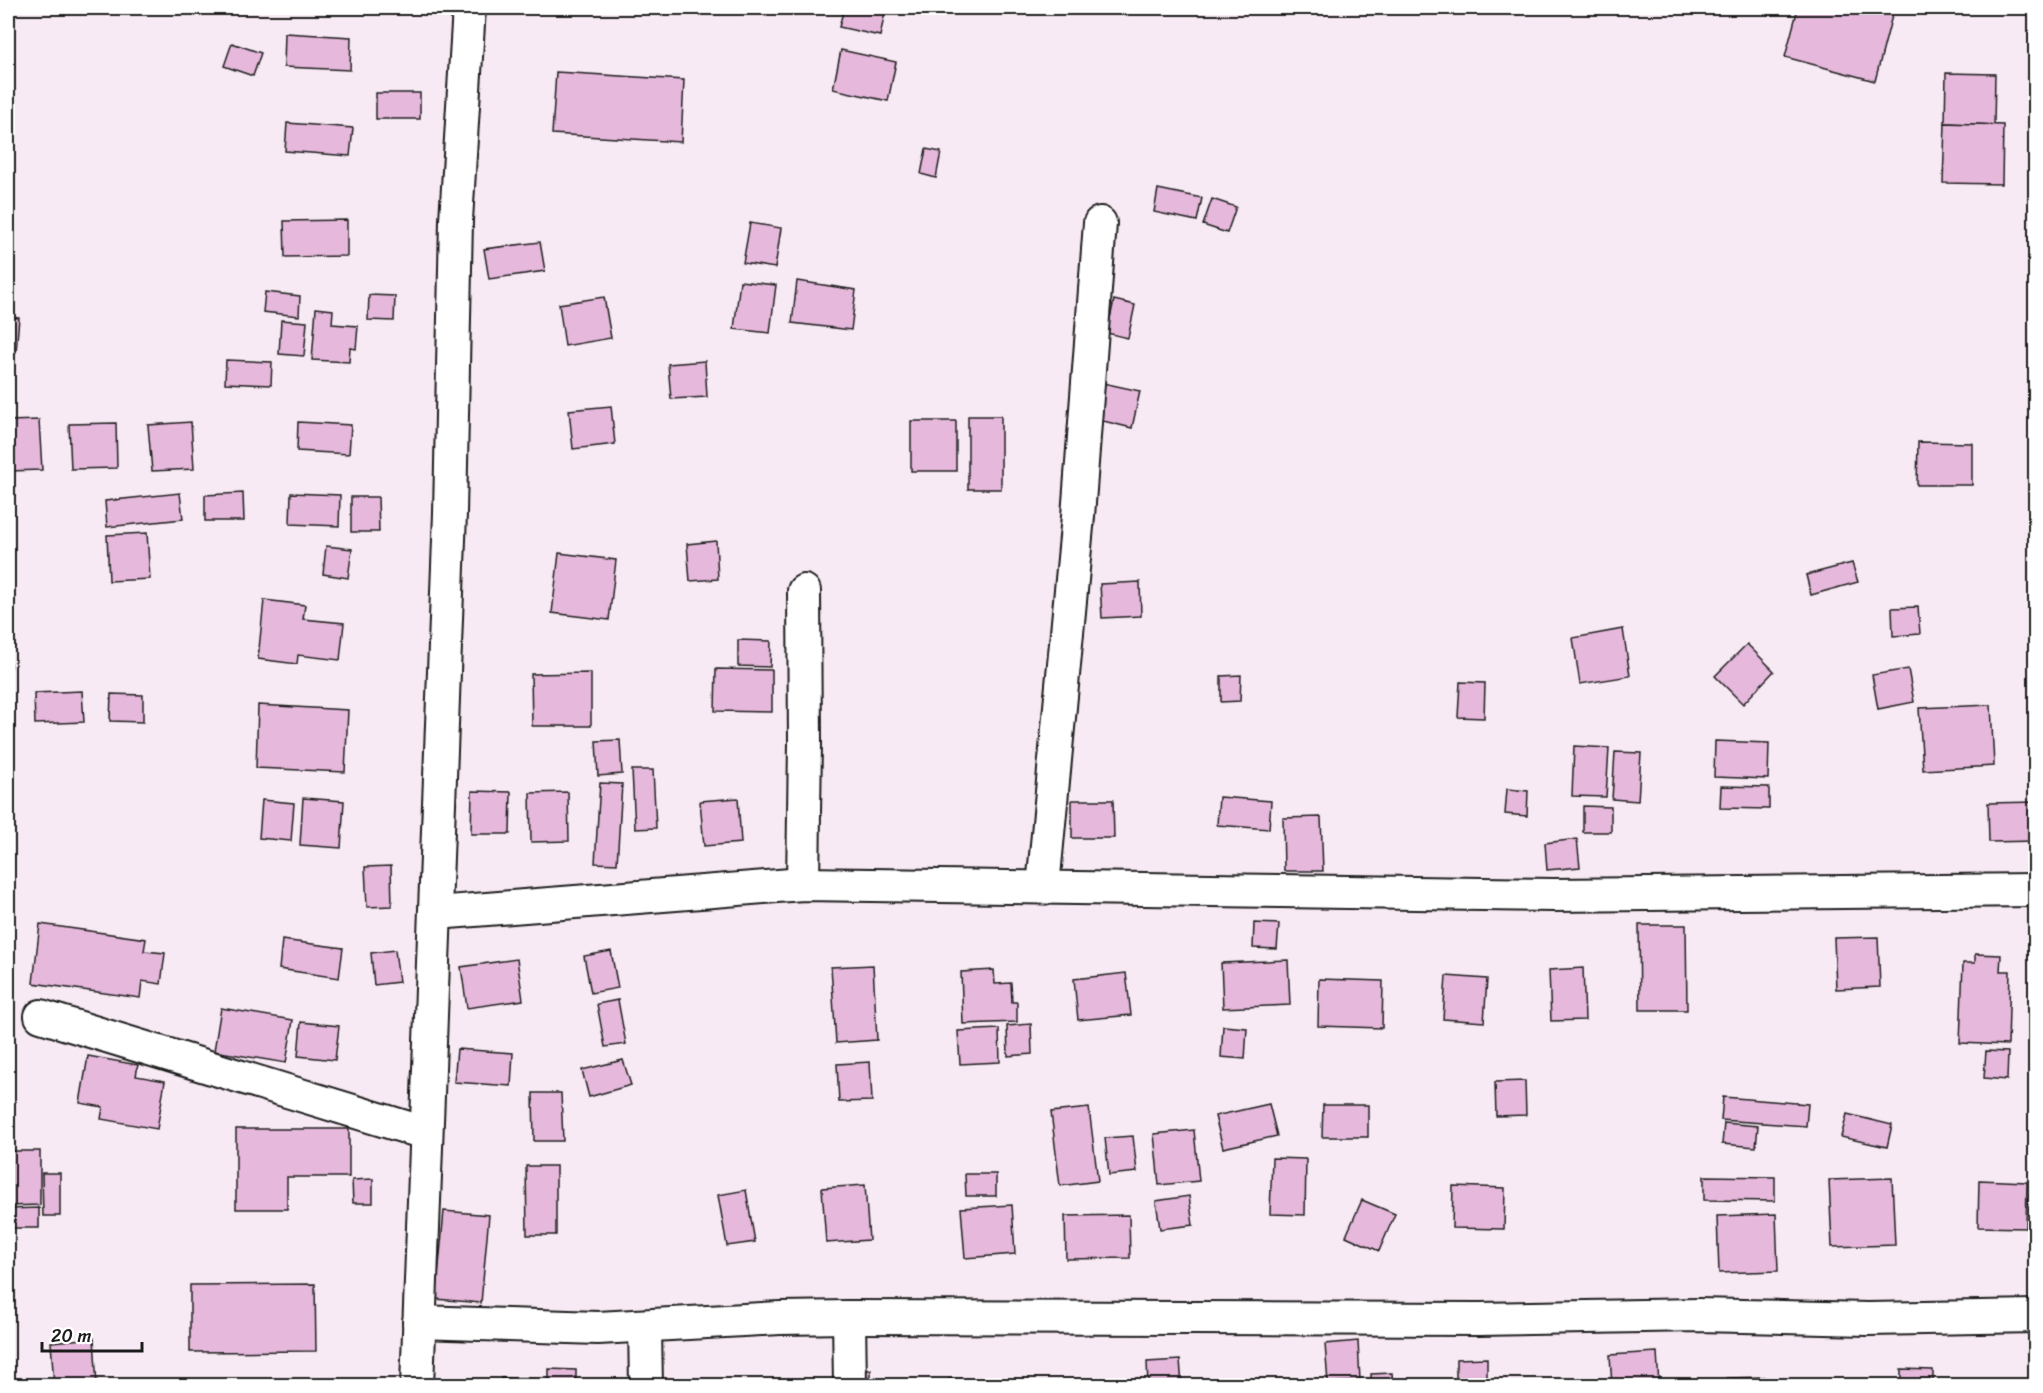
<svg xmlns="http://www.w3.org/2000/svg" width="2043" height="1393" viewBox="0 0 2043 1393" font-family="Sriracha,sans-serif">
<rect width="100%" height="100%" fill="#f8eaf4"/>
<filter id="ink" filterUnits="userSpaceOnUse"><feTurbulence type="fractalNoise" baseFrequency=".0167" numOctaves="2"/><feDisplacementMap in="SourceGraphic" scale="12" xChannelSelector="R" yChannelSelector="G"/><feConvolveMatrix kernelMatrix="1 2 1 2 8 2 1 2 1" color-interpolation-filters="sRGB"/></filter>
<g filter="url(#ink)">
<g fill="#e6b8dc" stroke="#1c1c1c" stroke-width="1.5">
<polygon points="844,8 886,8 880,36 839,27"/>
<polygon points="1798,8 1894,8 1875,81 1785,57"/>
<polygon points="285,33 351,37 350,70 284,67"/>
<polygon points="232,43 261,53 253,76 224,66"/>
<polygon points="841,50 896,62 888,101 833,89"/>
<polygon points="556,72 684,80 681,142 552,134"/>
<polygon points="1946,73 1995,74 1994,125 1945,123"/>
<rect x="376" y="93" width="44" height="26"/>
<polygon points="287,123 353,128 350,156 285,151"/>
<polygon points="1945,123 2003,125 2002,184 1943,183"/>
<polygon points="926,149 941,152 936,178 921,174"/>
<polygon points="1158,189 1202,198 1197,221 1154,212"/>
<polygon points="1212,199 1236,207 1227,233 1203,225"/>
<polygon points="347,220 347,256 285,257 284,221"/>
<polygon points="750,223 781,228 775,268 743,263"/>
<polygon points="540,242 545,271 489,279 484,249"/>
<polygon points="740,281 776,285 770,333 734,329"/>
<polygon points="797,281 856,290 851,330 792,323"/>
<polygon points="265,292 300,296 299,316 263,312"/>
<polygon points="369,295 395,296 394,321 368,320"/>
<polygon points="604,297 611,338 565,346 559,304"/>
<polygon points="1114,300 1135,305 1128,338 1107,333"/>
<polygon points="316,308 333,310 332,324 358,326 356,349 350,348 349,362 312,360"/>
<polygon points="8,317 19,318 16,352 8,351"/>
<polygon points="281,320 307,322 304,356 279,354"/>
<polygon points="226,360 272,362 271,385 225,383"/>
<polygon points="705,361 707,397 671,399 668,364"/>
<polygon points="1103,383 1140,391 1132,428 1095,419"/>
<polygon points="611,406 615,444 573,449 569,410"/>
<rect x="968" y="416" width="33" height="73"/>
<polygon points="39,420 42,470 8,471 8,421"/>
<rect x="911" y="421" width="45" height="50"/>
<polygon points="191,422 194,469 152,471 148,425"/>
<polygon points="298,422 351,425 349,454 297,451"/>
<polygon points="116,423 117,468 71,469 69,424"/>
<polygon points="1918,442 1972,443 1972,485 1917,485"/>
<polygon points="180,493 183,519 107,527 105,501"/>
<polygon points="243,493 244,521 205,521 205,495"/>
<polygon points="291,493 340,495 339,526 290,524"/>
<polygon points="351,497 378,497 379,532 351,532"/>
<polygon points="147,533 150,579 109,581 107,535"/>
<polygon points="716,541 718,579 690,581 687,544"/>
<polygon points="326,546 352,549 348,578 323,574"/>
<polygon points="559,553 616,560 609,620 552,613"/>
<polygon points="1852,563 1858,582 1811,595 1806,575"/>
<polygon points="1140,582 1141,616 1102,618 1100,584"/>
<polygon points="264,600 305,605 303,619 344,623 340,660 298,655 297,664 258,659"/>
<polygon points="1918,607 1920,634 1893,636 1892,608"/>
<polygon points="1623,629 1630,676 1580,684 1573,638"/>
<polygon points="738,640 771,641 770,667 738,666"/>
<polygon points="1747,644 1774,671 1743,704 1715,676"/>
<polygon points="8,647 11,667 8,667"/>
<polygon points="716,669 772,670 772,712 715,711"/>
<polygon points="1908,669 1914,702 1878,709 1872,675"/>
<polygon points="591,673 591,726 532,726 531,674"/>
<polygon points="1241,675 1240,701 1221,702 1221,676"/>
<polygon points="1460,682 1485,683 1484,718 1458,717"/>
<polygon points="82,691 84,722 35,724 34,693"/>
<polygon points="111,694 143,695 143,722 110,721"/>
<polygon points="258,705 348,710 345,772 256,768"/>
<polygon points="1991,705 1994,766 1923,770 1919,708"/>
<polygon points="620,740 622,774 598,776 596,741"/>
<polygon points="1715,741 1769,743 1768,779 1714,777"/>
<polygon points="1574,746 1609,748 1606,797 1572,796"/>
<polygon points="1615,752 1641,753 1638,801 1612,799"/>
<polygon points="632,770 653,770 656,828 635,829"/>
<polygon points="600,783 622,784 617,864 595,863"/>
<polygon points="1721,786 1769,787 1769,809 1720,808"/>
<polygon points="1507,789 1528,791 1527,816 1505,814"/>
<polygon points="472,791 511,792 510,834 471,834"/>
<polygon points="568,792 569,841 531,842 530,793"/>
<polygon points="1219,797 1271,801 1269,829 1217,825"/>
<polygon points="303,798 344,801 341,848 300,845"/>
<polygon points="738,798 741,843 704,846 700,801"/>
<polygon points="262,800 294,803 291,841 259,838"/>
<polygon points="1072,800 1113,800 1114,838 1072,838"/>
<polygon points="2036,802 2036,841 1989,842 1988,803"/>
<polygon points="1583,806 1611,807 1611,832 1583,832"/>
<polygon points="1321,817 1323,871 1284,871 1283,818"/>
<polygon points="1577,839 1580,867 1547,870 1545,843"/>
<polygon points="391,866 392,906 367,907 365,867"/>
<polygon points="1254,923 1279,924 1277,949 1253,948"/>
<polygon points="40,924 146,939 144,951 165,953 161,984 142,981 140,998 33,983"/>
<polygon points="1639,925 1686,925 1687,1010 1640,1010"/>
<polygon points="1878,937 1880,987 1836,989 1834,938"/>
<polygon points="282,940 343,948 339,978 279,969"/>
<polygon points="395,950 399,982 374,985 371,953"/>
<polygon points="611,951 618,988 591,993 584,956"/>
<polygon points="1975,954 2001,955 2000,971 2010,971 2008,1045 1960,1043 1963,963 1975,963"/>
<polygon points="517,959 523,1000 467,1008 461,967"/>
<polygon points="1288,960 1290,1005 1223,1008 1221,963"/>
<polygon points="873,965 877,1040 836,1043 831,967"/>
<polygon points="1583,968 1585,1020 1551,1021 1549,970"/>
<polygon points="994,970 995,984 1011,983 1012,1002 1017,1002 1017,1022 963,1024 961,972"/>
<polygon points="1126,973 1131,1015 1078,1020 1074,979"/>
<polygon points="1446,976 1487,979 1484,1022 1443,1019"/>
<polygon points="1319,979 1383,981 1382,1028 1318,1026"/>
<polygon points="618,1000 626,1044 605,1047 597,1004"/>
<polygon points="221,1008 293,1020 286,1063 214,1051"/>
<polygon points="301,1022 339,1026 335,1060 298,1056"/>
<polygon points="1031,1024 1032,1054 1008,1056 1007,1026"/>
<polygon points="1223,1026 1247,1028 1245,1059 1221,1057"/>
<polygon points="999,1029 1000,1062 960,1064 958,1031"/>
<polygon points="457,1049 513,1053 511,1086 454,1082"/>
<polygon points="1986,1051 2008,1052 2007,1080 1984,1078"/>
<polygon points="88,1056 138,1065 136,1076 165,1081 157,1129 101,1119 103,1107 80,1103"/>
<polygon points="623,1060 631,1085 589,1097 582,1070"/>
<polygon points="870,1062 872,1101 839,1102 837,1064"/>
<polygon points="1525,1081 1526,1115 1496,1116 1495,1082"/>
<polygon points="533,1093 561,1093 563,1141 534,1141"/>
<polygon points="1723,1097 1808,1104 1806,1126 1721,1120"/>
<polygon points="1269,1104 1277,1136 1223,1148 1215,1116"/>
<polygon points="1323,1105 1368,1105 1368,1137 1322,1137"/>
<polygon points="1089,1108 1098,1181 1060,1186 1051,1112"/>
<polygon points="1847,1114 1892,1125 1887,1147 1841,1137"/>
<polygon points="1724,1123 1758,1126 1756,1147 1722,1144"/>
<polygon points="236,1129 349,1129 349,1177 287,1177 287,1209 236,1209"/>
<polygon points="1194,1130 1199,1181 1159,1185 1154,1134"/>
<polygon points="1133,1136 1137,1172 1109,1175 1105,1138"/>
<polygon points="8,1151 40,1151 40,1205 8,1206"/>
<polygon points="1272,1158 1306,1159 1305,1215 1270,1214"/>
<polygon points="526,1166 556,1166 556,1235 527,1235"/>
<polygon points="42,1173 60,1173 60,1216 43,1216"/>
<polygon points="965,1174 996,1174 996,1196 966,1196"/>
<polygon points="1704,1176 1775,1177 1775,1201 1704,1200"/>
<polygon points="1892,1178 1895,1245 1832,1247 1829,1180"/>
<polygon points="373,1179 373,1203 353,1203 352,1180"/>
<polygon points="1979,1180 2027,1182 2026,1228 1978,1227"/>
<polygon points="865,1185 869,1240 826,1243 822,1188"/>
<polygon points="1453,1186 1505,1188 1504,1229 1452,1228"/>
<polygon points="746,1190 755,1242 727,1246 718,1195"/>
<polygon points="1189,1196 1193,1225 1160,1229 1156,1201"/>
<polygon points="1362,1200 1395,1214 1379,1251 1346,1236"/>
<polygon points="1012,1205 1015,1254 965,1258 961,1208"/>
<polygon points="39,1208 39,1228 8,1228 8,1209"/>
<polygon points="444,1211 489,1215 481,1303 436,1299"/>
<polygon points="1776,1214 1778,1271 1719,1273 1717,1216"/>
<polygon points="1129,1215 1130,1258 1066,1259 1065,1216"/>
<polygon points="315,1284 316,1351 190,1352 190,1285"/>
<polygon points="94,1338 97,1386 54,1386 51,1342"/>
<polygon points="1358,1341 1360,1381 1328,1383 1325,1344"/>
<polygon points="1657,1352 1659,1386 1612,1386 1610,1355"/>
<polygon points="1487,1358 1487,1386 1456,1386 1456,1359"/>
<polygon points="1180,1360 1182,1386 1148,1386 1147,1362"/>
<polygon points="549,1369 576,1370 576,1386 549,1386"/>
<polygon points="1901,1369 1933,1370 1933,1386 1901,1386"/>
<rect x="851" y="1370" width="20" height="16"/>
<polygon points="1392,1373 1393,1386 1371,1386 1371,1374"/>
<polygon points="1764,1377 1764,1386 1727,1386 1727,1378"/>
<polygon points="501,1378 535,1379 535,1386 501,1386"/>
<polygon points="949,1379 998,1380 998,1386 949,1386"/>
<polygon points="323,1382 374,1383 374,1386 323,1386"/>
<polygon points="1301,1383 1301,1386 1257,1386 1257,1384"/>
</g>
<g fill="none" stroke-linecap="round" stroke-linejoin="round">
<g stroke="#1c1c1c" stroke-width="36">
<g id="street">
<polyline points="803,884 805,743 804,591"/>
<polyline points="1043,887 1078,516 1100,223"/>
<polyline points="436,913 803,884 1554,895 2036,890"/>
<polyline points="41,1016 425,1133"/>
<polyline points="849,1317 850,1386"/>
<polyline points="419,1322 598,1328 780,1318 849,1317 1480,1319 1698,1315 1868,1319 2036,1316"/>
<polyline points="645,1327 646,1386"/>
<polyline points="417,1386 450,513 456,220 469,8"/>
</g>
</g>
<use href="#street" stroke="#fff" stroke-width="32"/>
</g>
</g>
<rect width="2043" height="1393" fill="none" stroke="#fff" stroke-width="30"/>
<rect x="15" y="15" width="2013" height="1363" fill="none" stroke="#1c1c1c" stroke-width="2" filter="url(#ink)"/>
<path d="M42 1342v9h100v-9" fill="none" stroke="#1c1c1c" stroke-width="3"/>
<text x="51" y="1342" font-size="18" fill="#1c1c1c" stroke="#ffffff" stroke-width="4.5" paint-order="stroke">20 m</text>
</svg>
